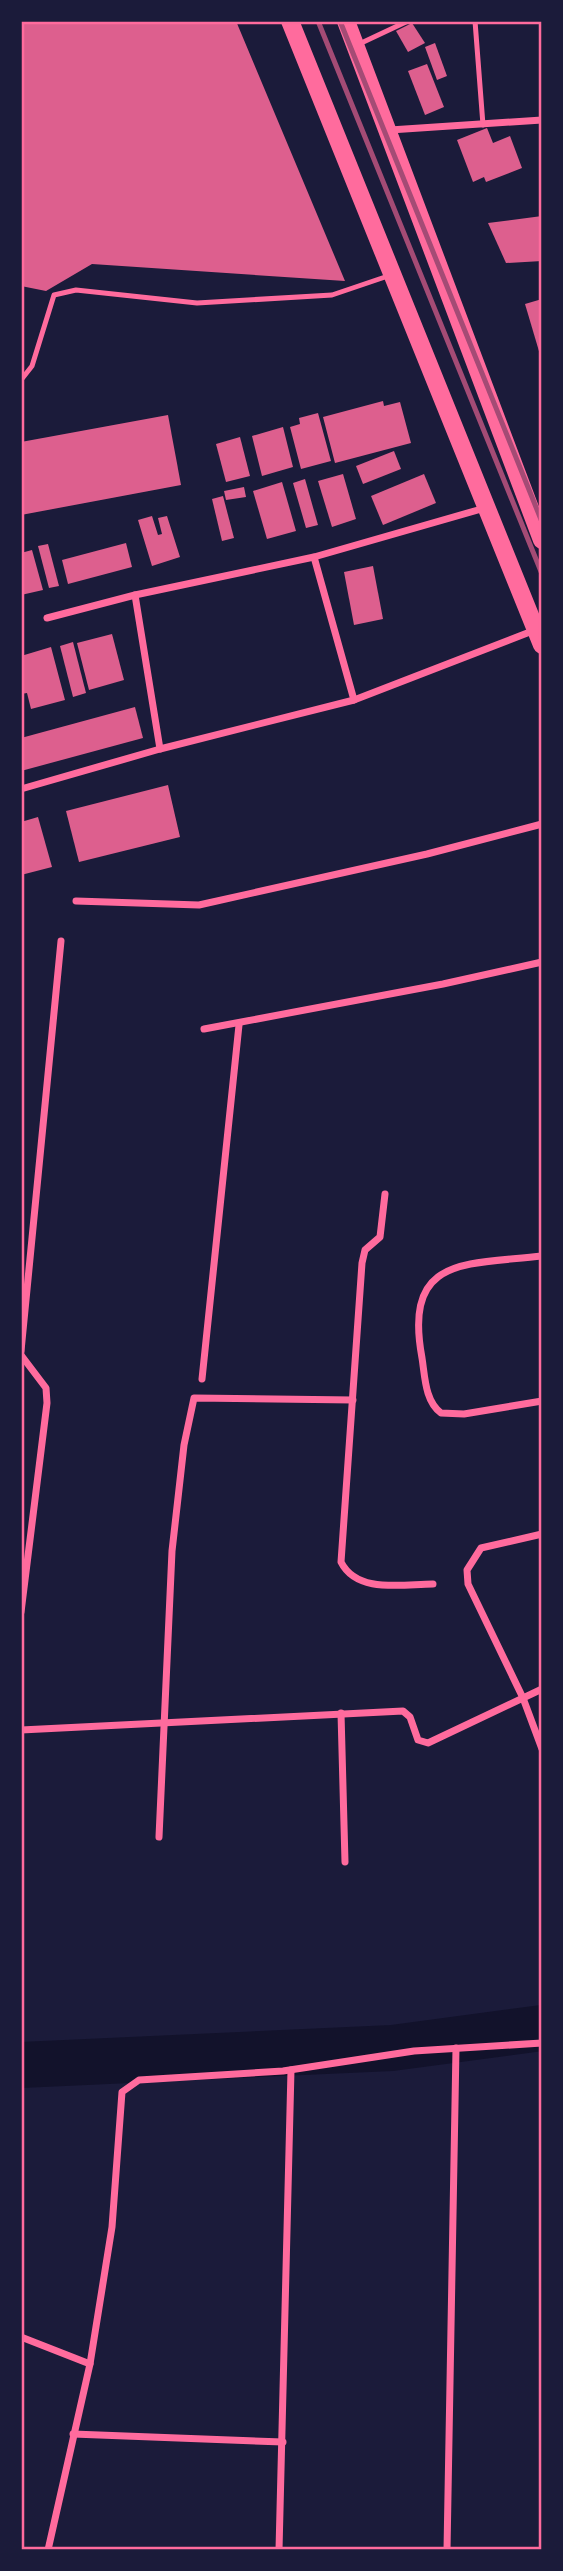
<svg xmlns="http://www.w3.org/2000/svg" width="563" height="2571" viewBox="0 0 563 2571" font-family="'Roboto Serif',serif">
<rect width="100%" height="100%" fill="#1b1b3a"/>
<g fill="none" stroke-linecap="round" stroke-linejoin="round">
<polyline stroke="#12122b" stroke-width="46" points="21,2065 392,2048 542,2028"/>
</g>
<g fill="#dd5f8e">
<polygon points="21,21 236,21 345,281 92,264 46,291 21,286"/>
<polygon points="412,23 425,43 408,52 396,31"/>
<polygon points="435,43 447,76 437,80 425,47"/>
<polygon points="427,64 444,107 425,115 408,71"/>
<polygon points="487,128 493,143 510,136 522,168 486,182 484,177 473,182 457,140"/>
<polygon points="542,216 542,261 506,263 488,223"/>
<polygon points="542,299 542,358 541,358 525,304"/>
<polygon points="383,401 384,406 400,402 411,443 335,463 323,417"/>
<polygon points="318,413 331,461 301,469 290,427 300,424 299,418"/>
<polygon points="168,415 181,485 21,515 21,442"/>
<polygon points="283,427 293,467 262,476 252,436"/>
<polygon points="240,437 250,476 226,482 216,444"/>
<polygon points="394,451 401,469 363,484 356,466"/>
<polygon points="343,474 356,519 332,527 318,481"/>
<polygon points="424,474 436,503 383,525 371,496"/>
<polygon points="305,479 318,525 306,528 293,483"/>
<polygon points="282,482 296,531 267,539 253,491"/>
<polygon points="244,487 246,497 226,500 224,491"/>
<polygon points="223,496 234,538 222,541 212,499"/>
<polygon points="152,516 158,535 162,534 158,518 167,516 180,557 152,566 138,520"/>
<polygon points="126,543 132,567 68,584 62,560"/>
<polygon points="48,544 59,586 49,588 38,546"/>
<polygon points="32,550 43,590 21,595 21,553"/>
<polygon points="373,566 383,619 354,625 344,572"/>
<polygon points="112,634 124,680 89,690 77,643"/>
<polygon points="73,642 86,693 73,697 60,646"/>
<polygon points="51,647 65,700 31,709 27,693 21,694 21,656"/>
<polygon points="135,707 143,738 21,771 21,738"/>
<polygon points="168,785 180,837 79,862 66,811"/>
<polygon points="38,817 52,867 21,875 21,822"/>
</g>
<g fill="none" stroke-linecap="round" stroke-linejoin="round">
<g stroke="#ff6b9d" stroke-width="5">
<polyline points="475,21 483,125"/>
<polyline points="357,45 408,21"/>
<polyline points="21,380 32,366 54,295 76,290 197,303 332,295 391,275"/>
</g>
<g stroke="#ff6b9d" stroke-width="7">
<polyline points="390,130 542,120"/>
<polyline points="314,557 354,700"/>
<polyline points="135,595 160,749"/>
<polyline points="47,618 135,595 314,557 485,508"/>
<polyline points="21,789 160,749 354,700 535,630"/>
<polyline points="76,901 199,905 427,854 542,824"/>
<polyline points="204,1029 443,984 542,962"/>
<path d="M385,1194L380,1237L365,1250L362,1263L341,1562C357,1594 403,1584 433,1584"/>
<path d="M542,1256C466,1265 403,1255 422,1358C425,1377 425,1401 441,1413L464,1414L542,1401"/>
<polyline points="21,1351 61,941"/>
<polyline points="21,1355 46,1388 47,1403 21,1612"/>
<polyline points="202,1379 239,1025"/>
<polyline points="542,1534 481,1548 467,1570 468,1584 523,1698 542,1749"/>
<polyline points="341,1713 345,1862"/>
<polyline points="21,1730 403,1711 410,1717 418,1740 428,1743 542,1689"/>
<polyline points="159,1837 172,1551 184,1445 194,1398 353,1400"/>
<polyline points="21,2337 90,2364"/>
<polyline points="73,2434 283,2442"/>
<polyline points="48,2550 90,2364 112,2227 122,2092 139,2080 283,2071 414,2051 542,2043"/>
<polyline points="279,2550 291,2070"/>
<polyline points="447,2550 456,2048"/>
</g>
<g stroke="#ff6b9d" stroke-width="18">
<polyline points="290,21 542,645"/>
<polyline points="346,21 542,540"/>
</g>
<g stroke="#a44b75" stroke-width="5">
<polyline points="318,21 542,574"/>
<polyline points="340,21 542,522"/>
</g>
</g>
<rect width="563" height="2571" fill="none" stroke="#1b1b3a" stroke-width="46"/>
<rect x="23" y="23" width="517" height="2525" fill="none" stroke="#ff6b9d" stroke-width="2.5"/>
</svg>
